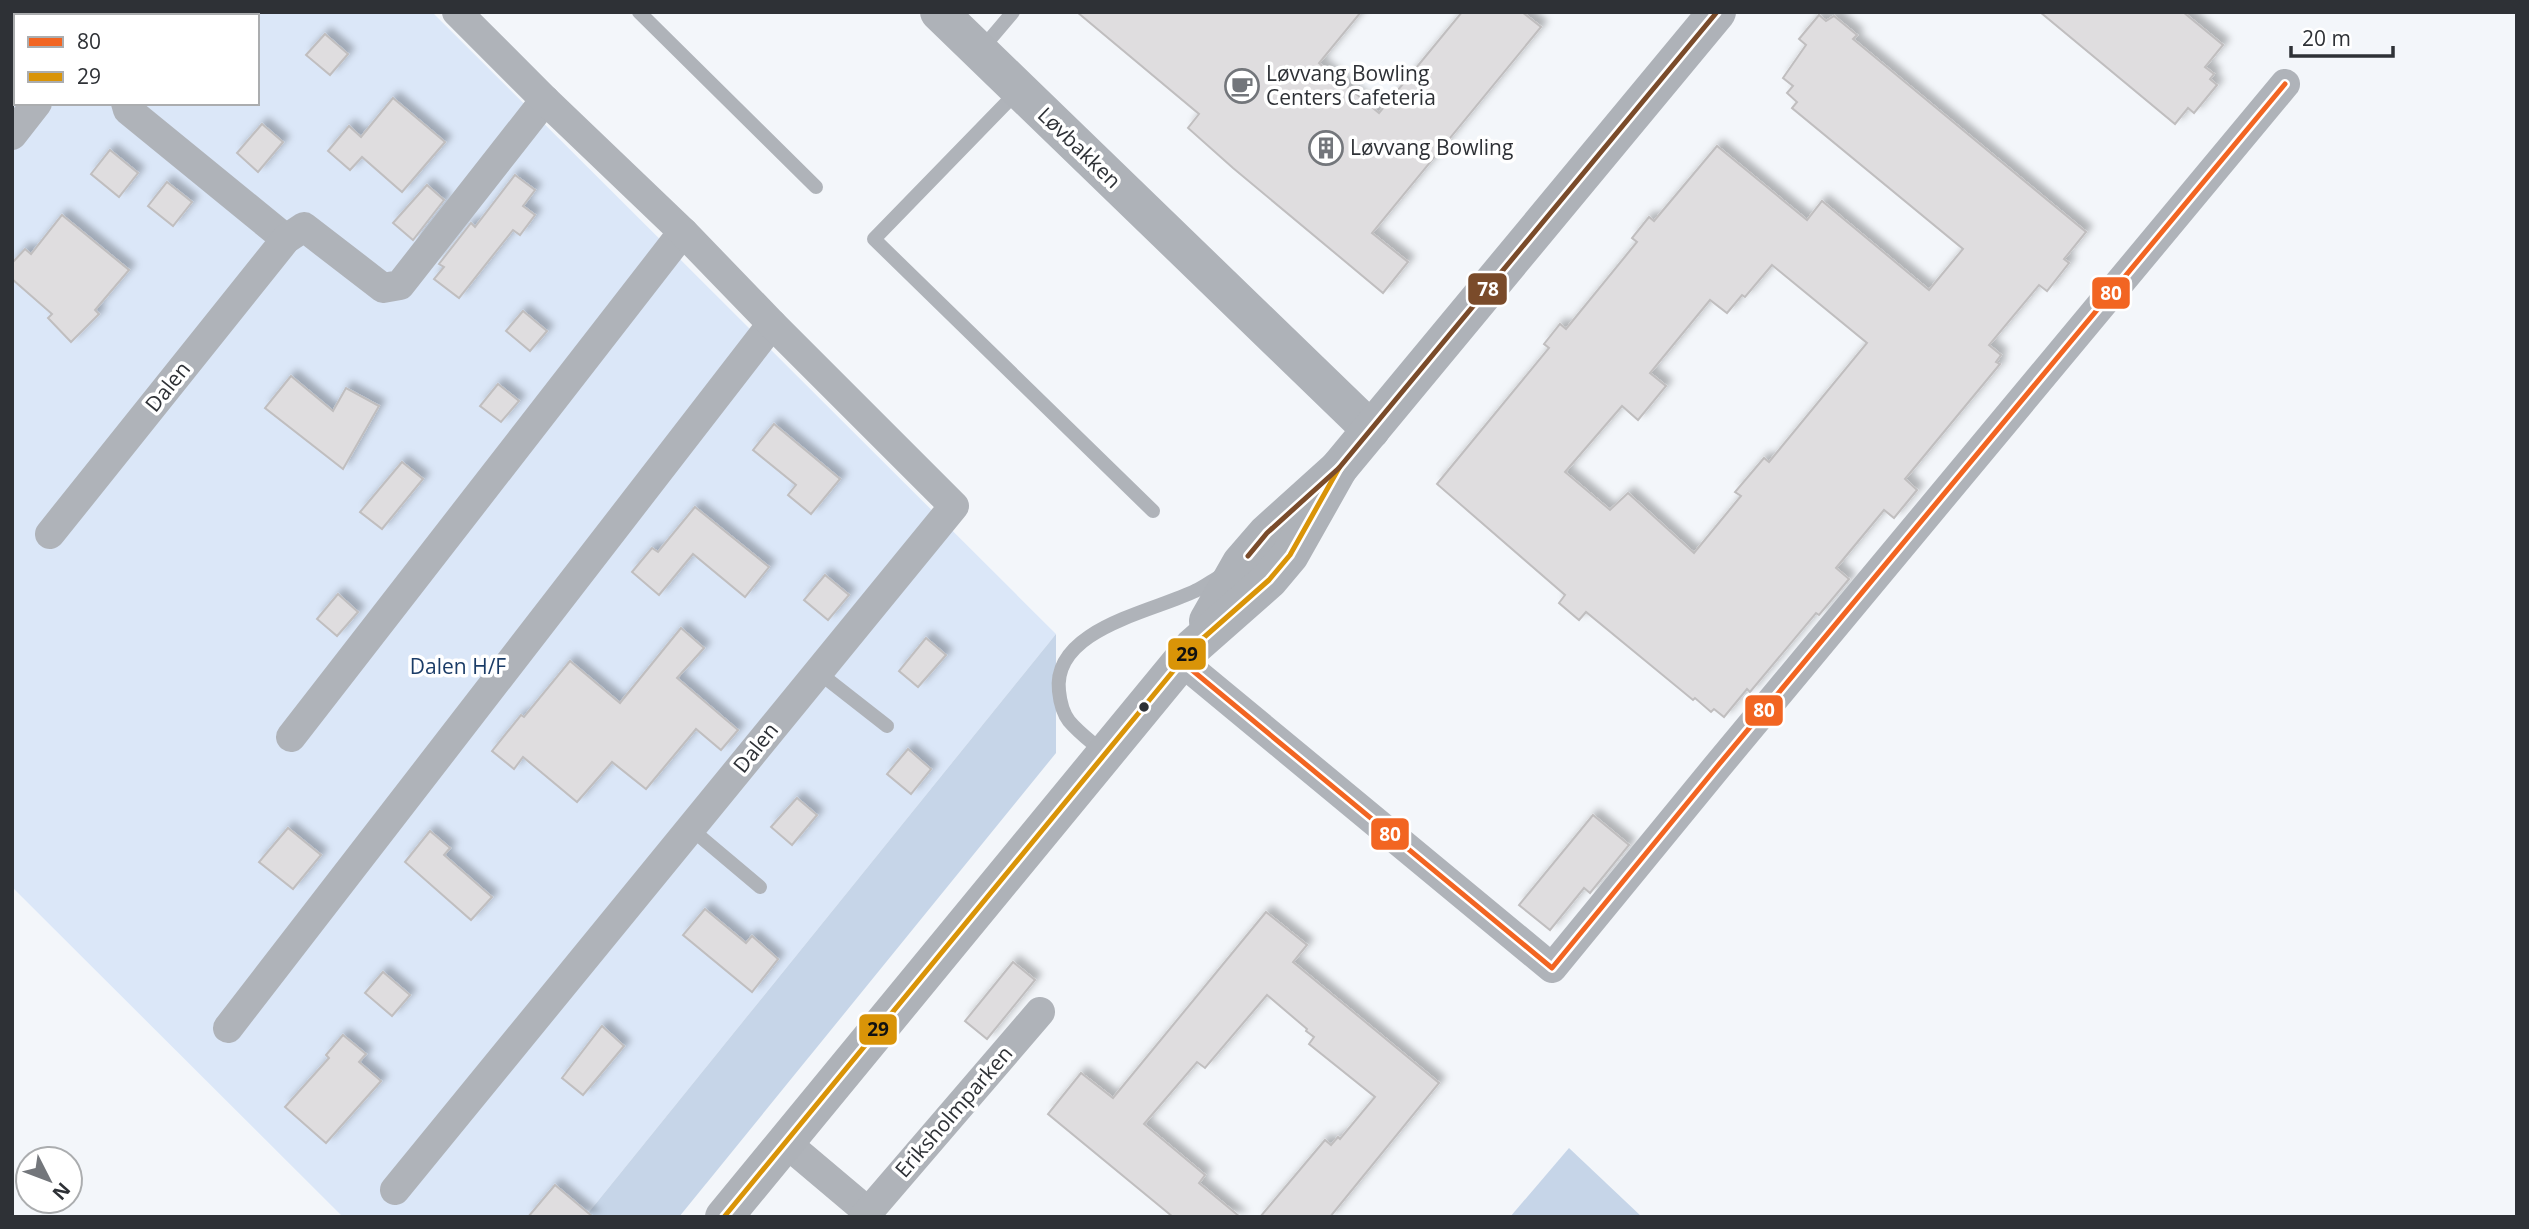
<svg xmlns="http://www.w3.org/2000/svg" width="2529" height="1229" viewBox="0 0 2529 1229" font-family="'Open Sans',sans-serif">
<defs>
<filter id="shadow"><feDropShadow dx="6" dy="-6" stdDeviation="3.5" flood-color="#0004"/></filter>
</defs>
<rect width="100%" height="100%" fill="#f3f6fa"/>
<path fill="#dbe7f8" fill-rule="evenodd" d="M12,12H432L1056,634L585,1217H343L12,887ZM16,16H257V103H16Z"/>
<g fill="#c6d5e8">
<polygon points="1056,634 1056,753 679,1217 585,1217"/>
<polygon points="1569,1148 1642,1217 1510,1217"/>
</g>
<g fill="#dfdddf" stroke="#c0bebf" stroke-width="2" fill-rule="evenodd" filter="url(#shadow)">
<polygon points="1077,12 1361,12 1319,63 1379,113 1462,12 1522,12 1541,27 1372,233 1408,262 1383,293 1233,168 1188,128 1199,114"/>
<polygon points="2040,12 2183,12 2223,45 2205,67 2214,74 2210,79 2217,85 2194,113 2188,108 2175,124"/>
<path d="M1819,15L1826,21L1834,16L1857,35L1853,39L2086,232L2064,259L2069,263L2047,291L2039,285L1989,345L2001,355L1996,362L2000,364L1905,479L1917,490L1894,518L1884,510L1836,568L1849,579L1819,615L1816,613L1750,692L1747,689L1724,717L1714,709L1711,712L1695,698L1693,700L1586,612L1579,620L1559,603L1565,595L1437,484L1549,348L1544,344L1560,324L1566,329L1637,242L1632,238L1649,217L1654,221L1717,146L1807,220L1822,201L1929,290L1963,249L1792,108L1797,102L1787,93L1793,86L1783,78L1806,45L1799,39ZM1772,265L1867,343L1769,462L1764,458L1735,492L1741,496L1694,553L1628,493L1610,510L1565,472L1622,406L1638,420L1666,386L1650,373L1710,300L1727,313L1742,295L1745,297Z"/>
<polygon points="325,34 348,54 330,75 306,55"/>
<polygon points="393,98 445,142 402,192 362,157 350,170 328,151 349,126 361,137"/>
<polygon points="262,124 283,142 258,172 237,153"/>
<polygon points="110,150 138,173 119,197 91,174"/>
<polygon points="515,175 535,190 523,206 535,215 520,235 513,230 459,298 434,279 444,267 439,264 471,223 475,227"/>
<polygon points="167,182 192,202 173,226 148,206"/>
<polygon points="427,185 444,200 413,240 393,223"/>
<polygon points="62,215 129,270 95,310 99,314 71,342 48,318 52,314 12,279 12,263 25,249 31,254"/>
<polygon points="523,311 547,331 530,351 506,331"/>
<polygon points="291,376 333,411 346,388 379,406 343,469 265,408"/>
<polygon points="498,384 519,401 501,422 480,406"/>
<polygon points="774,424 840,479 811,514 788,495 796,485 753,450"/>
<polygon points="402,462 423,479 382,529 360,512"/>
<polygon points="695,507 769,567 745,597 693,554 659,595 632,572 652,548 658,552"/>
<polygon points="825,575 849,595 828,620 804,600"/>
<polygon points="338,594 358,612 337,636 317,619"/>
<polygon points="681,628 704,648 677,678 738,730 721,750 696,729 646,789 612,762 577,802 523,757 514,769 492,751 521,715 524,717 570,661 620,703"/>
<polygon points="926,638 946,655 918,687 899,671"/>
<polygon points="908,749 931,769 911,794 887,774"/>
<polygon points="797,798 817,815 792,845 771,827"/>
<polygon points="1593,815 1629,845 1590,893 1584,888 1550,930 1519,905"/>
<polygon points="288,828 321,855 293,889 259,862"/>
<polygon points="430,831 450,848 444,855 492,897 471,920 405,862"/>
<polygon points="705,909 746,943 752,936 778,959 752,992 683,935"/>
<polygon points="1266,912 1307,945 1293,962 1439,1083 1330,1217 1260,1217 1325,1140 1331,1145 1338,1137 1340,1139 1375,1097 1309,1044 1314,1037 1306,1031 1307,1029 1267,995 1205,1068 1197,1062 1144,1124 1205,1175 1199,1183 1240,1217 1173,1217 1048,1114 1081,1073 1113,1098"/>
<polygon points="1013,962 1035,980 987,1039 965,1021"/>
<polygon points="383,972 410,995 392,1016 365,993"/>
<polygon points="602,1026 624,1046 583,1095 562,1078"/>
<polygon points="343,1035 366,1054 359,1062 381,1081 326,1143 285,1107 329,1058 326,1055"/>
<polygon points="555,1185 593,1217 528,1217"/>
</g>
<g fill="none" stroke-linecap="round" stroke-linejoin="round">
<g stroke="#afb3b9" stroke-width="14">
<polyline points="639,12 816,187"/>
<polyline points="980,51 1013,12"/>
<polyline points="1018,91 874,239 1153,511"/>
<polyline points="818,672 887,726"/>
<path d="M1105,754C1093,743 1079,733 1069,721C1063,713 1060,701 1059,691C1052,629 1152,612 1195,591C1204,587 1213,580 1222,575"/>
<polyline points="690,828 760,887"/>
</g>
<g stroke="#afb3b9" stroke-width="30">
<polyline points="183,16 186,12"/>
<polyline points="126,103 128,110 286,239"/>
<polyline points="12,135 37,103"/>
<polyline points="50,534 286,239 304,227 383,288 400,285 545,100"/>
<polyline points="1181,661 1552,968 1716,768 2285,84"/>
<polyline points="291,737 683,232"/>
<polyline points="228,1028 772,324"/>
<polyline points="785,1142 868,1212"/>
<polyline points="395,1190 954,506 772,324 683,232 545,100 457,12"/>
<polyline points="864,1217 1040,1012"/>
</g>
<g stroke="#aeb2b8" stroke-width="38">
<polyline points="939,12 1371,430"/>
<polyline points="1208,621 1241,563 1267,533 1339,468 1717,12"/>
<polyline points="724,1217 1193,647 1269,580 1290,555 1339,468"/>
</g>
<g stroke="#fff" stroke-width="10">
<polyline id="bus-1" points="1181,661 1552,968 1716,768 2285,84"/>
</g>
<g stroke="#fff" stroke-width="10">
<polyline id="bus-2" points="724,1217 1193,647 1269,580 1290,555 1339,468"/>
</g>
<g stroke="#fff" stroke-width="10">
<polyline id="bus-3" points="1248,556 1267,533 1339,468 1717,12"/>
</g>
<use href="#bus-1" stroke="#f26522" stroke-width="5"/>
<use href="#bus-2" stroke="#d99408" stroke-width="5"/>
<use href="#bus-3" stroke="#7a4b2a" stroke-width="5"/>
</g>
<defs>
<g id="cafe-ring" transform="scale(1.75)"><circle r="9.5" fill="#fff" stroke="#73767b" stroke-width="1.5"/><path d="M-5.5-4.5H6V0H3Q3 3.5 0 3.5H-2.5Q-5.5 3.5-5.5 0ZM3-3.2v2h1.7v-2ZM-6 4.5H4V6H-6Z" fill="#73767b"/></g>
<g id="building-ring" transform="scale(1.75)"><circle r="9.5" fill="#fff" stroke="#73767b" stroke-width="1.5"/><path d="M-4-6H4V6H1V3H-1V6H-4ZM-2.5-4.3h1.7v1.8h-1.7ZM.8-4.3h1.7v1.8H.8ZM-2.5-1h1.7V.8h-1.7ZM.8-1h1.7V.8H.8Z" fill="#73767b"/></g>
</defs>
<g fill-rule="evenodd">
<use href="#cafe-ring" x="1242" y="86"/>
<use href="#building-ring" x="1326" y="148"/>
</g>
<circle fill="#2e3136" stroke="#fff" stroke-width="2.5" cx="1144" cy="707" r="6"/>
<g text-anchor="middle" stroke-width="7" stroke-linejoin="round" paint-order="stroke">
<g font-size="21" fill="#2e3136" stroke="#fff" text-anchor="start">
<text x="1266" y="81">Løvvang Bowling<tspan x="1266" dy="24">Centers Cafeteria</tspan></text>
<text x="1350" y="155">Løvvang Bowling</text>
</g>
<g font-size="21" fill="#2e3136" stroke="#fff">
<text transform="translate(1079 148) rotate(44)" y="7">Løvbakken</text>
<text transform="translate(168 387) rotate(-51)" y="7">Dalen</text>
<text transform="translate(756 748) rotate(-51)" y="7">Dalen</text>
<text transform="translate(954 1112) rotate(-49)" y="7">Eriksholmparken</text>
</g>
<g font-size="21" fill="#1b3c67" stroke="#fff">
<text x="458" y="674">Dalen H/F</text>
</g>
</g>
<g stroke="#fff" stroke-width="2.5">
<rect x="1467" y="272" width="41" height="34" rx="7" fill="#7a4b2a"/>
<rect x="2091" y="276" width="40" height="34" rx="7" fill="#f26522"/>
<rect x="1167" y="637" width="40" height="34" rx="7" fill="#d99408"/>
<rect x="1744" y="694" width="40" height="33" rx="7" fill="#f26522"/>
<rect x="1370" y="817" width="40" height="34" rx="7" fill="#f26522"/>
<rect x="858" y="1013" width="40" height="33" rx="7" fill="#d99408"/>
</g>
<g font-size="19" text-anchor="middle" font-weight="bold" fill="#fff">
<text x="1488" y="296">78</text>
<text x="2111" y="300">80</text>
<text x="1764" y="717">80</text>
<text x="1390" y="841">80</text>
</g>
<g font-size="19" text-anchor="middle" font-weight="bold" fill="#111">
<text x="1187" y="661">29</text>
<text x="878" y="1036">29</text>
</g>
<rect width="2529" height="1229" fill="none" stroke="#2e3136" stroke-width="28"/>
<rect x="14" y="14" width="245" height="91" fill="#ffffff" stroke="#abadaf" stroke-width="2"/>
<rect x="28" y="37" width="35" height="10" fill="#f26522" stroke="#abadaf" stroke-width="2"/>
<text x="77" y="49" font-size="21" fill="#2e3136">80</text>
<rect x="28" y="72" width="35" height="10" fill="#d99408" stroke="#abadaf" stroke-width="2"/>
<text x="77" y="84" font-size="21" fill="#2e3136">29</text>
<g transform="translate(49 1180) rotate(132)"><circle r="33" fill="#ffffff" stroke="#abadaf" stroke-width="2"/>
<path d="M0-5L12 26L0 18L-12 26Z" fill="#73767b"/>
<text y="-10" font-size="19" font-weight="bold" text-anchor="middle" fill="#2e3136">N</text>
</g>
<path d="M2291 46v10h102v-10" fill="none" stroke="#2e3136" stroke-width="3.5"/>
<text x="2302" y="46" font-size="21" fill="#2e3136" stroke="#ffffff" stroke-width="5" paint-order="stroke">20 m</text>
</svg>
